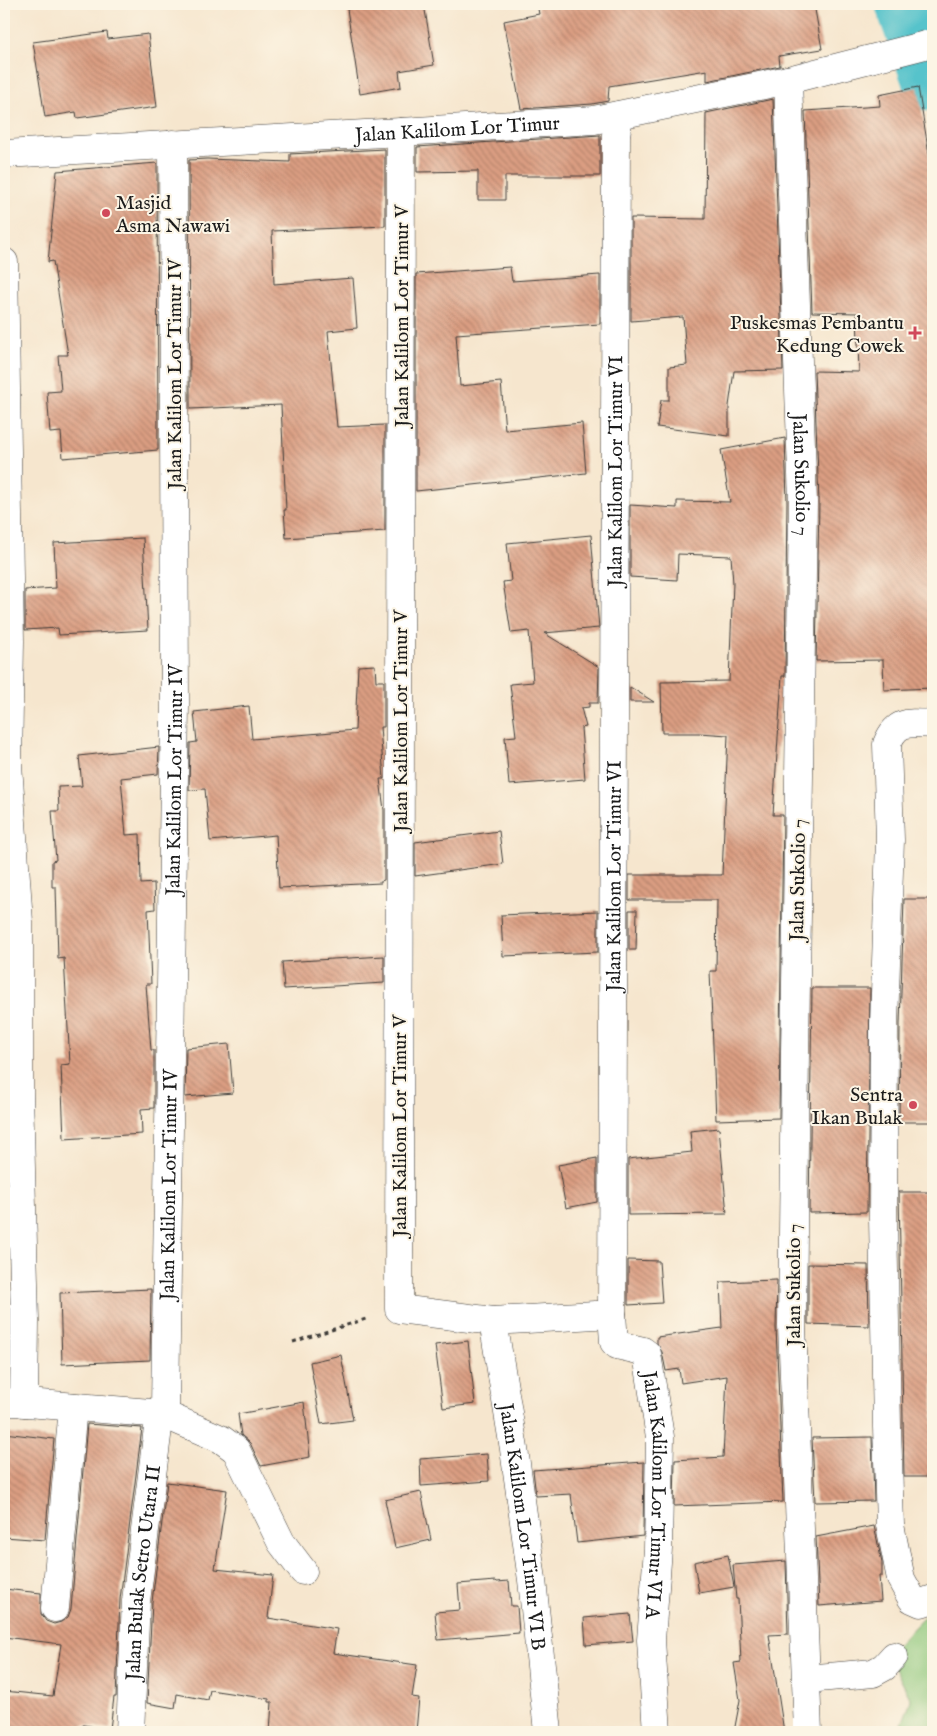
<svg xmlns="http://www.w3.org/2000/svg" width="937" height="1736" viewBox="0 0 937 1736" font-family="'IM FELL English',serif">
<defs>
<pattern id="building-back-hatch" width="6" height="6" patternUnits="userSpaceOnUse" patternTransform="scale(1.25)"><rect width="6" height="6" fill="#db9e82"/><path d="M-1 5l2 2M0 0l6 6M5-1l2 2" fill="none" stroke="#b1806a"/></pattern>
</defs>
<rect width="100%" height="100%" fill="#fcf5e5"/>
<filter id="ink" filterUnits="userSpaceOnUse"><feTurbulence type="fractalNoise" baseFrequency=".02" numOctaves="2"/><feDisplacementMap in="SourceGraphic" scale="10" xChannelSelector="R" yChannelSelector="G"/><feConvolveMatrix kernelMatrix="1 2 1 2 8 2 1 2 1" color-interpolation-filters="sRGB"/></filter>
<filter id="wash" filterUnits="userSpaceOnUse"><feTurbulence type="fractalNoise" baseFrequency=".0096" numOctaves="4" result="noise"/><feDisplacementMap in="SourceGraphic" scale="20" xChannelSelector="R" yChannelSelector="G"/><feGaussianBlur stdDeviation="1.12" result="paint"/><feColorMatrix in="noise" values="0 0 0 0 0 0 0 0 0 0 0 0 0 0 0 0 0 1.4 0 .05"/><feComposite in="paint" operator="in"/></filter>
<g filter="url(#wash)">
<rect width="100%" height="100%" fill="#f6e6ce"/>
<polygon fill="#8fc77b" stroke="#56724c" points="933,1608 933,1732 899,1732 911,1700 888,1654"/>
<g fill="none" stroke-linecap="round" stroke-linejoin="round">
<polyline stroke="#56c3cb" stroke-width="61" points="906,4 933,81"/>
</g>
<g id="blocks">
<g fill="url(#building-back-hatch)">
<polygon points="375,4 424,4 434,65 399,71 401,87 360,94 347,9"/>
<polygon points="537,4 814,4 822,49 779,56 780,66 707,81 707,70 609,86 608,101 592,104 521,109 504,21 539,14"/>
<polygon points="107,32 108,39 148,34 157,107 77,118 76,112 45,117 33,42"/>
<polygon points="918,87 933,178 933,688 884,690 883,660 816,661 819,502 814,371 859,372 857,313 812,312 805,111 880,106 879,95"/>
<polygon points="773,99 783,370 734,371 729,406 729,436 657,427 661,400 669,400 669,367 687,365 683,317 631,321 631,218 705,219 706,113"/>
<polygon points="600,135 600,176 505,176 505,200 478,200 478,171 417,172 417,147"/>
<polygon points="385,149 385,226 272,231 274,284 353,278 357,328 328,331 337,427 385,425 385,531 286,538 284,510 286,510 281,405 190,409 189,160 207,159 290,162 290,154"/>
<polygon points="157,163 158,450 63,458 61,432 50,433 47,392 61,391 58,355 68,355 53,261 48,262 57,171"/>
<polygon points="510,267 512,281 600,275 600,324 456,334 460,386 501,382 505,430 582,423 586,473 416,491 416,274"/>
<polygon points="785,438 787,502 785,676 782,676 773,815 783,815 779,1118 716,1120 710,971 716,971 717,900 629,900 629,875 722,875 728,735 699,733 662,733 661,682 729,681 733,583 731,556 678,554 677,580 630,577 630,505 677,508 677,501 730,502 721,450"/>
<polygon points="591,535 599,628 544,633 599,667 598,703 589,703 589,707 581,708 586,727 581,728 585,779 509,785 505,737 516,736 510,684 533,682 529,631 511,633 503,582 511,581 507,543"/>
<polygon points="143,538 148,630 59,635 58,628 25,630 25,590 56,588 54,543"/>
<polygon points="375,665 376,681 384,681 384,727 380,727 384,779 380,779 384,810 384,880 381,881 381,883 279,888 276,835 210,841 205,789 189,790 190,743 197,742 194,712 249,706 252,739 355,730 358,666"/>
<polygon points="630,687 654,702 630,702"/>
<polygon points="159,747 158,774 121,778 126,835 140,834 141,884 154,883 155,909 148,910 151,984 146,984 151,1050 154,1050 154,1108 141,1109 142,1134 64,1139 61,1065 70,1064 64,958 58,959 56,887 52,887 52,861 56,860 52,811 59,811 58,787 82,786 79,756"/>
<polygon points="499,831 503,864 415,876 415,842"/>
<polygon points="904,899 933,899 933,1122 899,1122 900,1024"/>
<polygon points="629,910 637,910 636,950 629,950"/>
<polygon points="598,911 598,952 503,956 501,915"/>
<polygon points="384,956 384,983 284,989 282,962"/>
<polygon points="812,988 870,988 867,1212 809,1213"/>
<polygon points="229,1044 233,1093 185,1097 186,1048"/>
<polygon points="719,1128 727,1214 628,1215 628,1159 692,1152 690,1131"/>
<polygon points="597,1158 597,1202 566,1208 558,1165"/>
<polygon points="899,1192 933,1192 933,1477 904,1477"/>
<polygon points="628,1260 659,1261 662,1303 628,1305"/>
<polygon points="808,1264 868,1265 869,1326 808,1324"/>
<polygon points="777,1280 776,1327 783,1502 674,1506 675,1460 723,1457 727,1376 681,1383 679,1369 666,1371 662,1352 657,1343 657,1337 722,1328 720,1282"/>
<polygon points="151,1289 150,1360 62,1364 60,1293"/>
<polygon points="468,1341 475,1404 443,1408 435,1345"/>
<polygon points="341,1355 353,1420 321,1424 310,1362"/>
<polygon points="304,1402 310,1457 261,1466 250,1443 241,1435 238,1414"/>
<polygon points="87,1424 142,1428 120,1599 116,1697 114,1697 110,1729 83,1725 82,1727 68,1726 68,1732 4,1732 4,1691 53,1696 61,1644 4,1637 4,1589 41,1593 41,1614 46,1621 54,1624 61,1622 68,1617 71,1609"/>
<polygon points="4,1433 54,1439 45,1540 4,1537"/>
<polygon points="872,1437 874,1501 815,1502 812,1438"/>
<polygon points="487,1454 489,1481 421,1486 420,1459"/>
<polygon points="644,1462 643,1536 577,1543 571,1494 536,1496 533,1470"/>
<polygon points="167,1482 227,1490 215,1569 273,1575 268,1618 337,1629 333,1653 417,1665 412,1697 419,1698 416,1732 370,1732 334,1729 333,1732 270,1732 272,1702 269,1702 269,1699 210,1690 208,1700 177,1694 175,1708 147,1703 152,1602"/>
<polygon points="421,1492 431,1540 395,1548 385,1500"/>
<polygon points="874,1526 882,1562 882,1576 879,1576 881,1601 819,1606 816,1537"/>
<polygon points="728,1555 734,1587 699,1593 694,1562"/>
<polygon points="786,1561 788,1634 769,1635 784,1732 734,1732 740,1700 734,1663 741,1662 738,1599 736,1599 733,1565"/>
<polygon points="496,1581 497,1582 509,1581 511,1606 517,1606 519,1633 438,1640 435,1612 460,1610 458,1584"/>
<polygon points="630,1614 633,1641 586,1645 584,1618"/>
</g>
</g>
</g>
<g filter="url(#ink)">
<use href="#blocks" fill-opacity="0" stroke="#3d3a37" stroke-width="1"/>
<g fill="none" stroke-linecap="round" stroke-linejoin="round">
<g stroke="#3d3a37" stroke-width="29">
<g id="minor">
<path id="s1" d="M788,80L803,502L795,1051L792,1326L808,1732"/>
<path id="s2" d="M401,132L399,1309L493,1321L612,1314L616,135L619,115"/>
<path id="s3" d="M4,154L401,132L594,120L788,80L933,43"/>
<polyline points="4,262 10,641 8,765 19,922 19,1092 25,1321 24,1403"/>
<path d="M933,724C910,723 897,719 887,744L890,840L884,1024L883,1218L887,1427L890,1525L901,1579L912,1599L921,1603L933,1599"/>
<path id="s4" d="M612,1314L614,1342L617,1345L643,1351L647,1354L660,1437L658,1549L651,1640L657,1732"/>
<path id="s5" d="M493,1321L514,1449L532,1580L548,1732"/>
<polyline points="4,1403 15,1402 163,1414 221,1439 236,1450 281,1542 303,1571"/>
<polyline points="55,1608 73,1407"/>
<polyline points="807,1679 873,1673 884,1667 894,1656"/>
<path id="s6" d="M130,1732L136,1601L158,1428L165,1409L175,705L173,144"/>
</g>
</g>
<polyline stroke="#3d3a37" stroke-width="3" stroke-dasharray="4 4" stroke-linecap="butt" points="293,1342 369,1318"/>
<use href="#minor" stroke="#fff" stroke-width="28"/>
</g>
</g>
<g fill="#d1495b" stroke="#fcf5e5" stroke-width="2">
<circle cx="106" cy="213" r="5"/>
<path d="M912.5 325.5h5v5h5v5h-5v5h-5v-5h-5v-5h5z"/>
<circle cx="913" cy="1105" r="5"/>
</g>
<g text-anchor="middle" stroke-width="4" stroke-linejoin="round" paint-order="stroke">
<g font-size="20" fill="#1c1c1c" stroke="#fcf5e5">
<text dy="7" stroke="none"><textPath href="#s3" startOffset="454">Jalan Kalilom Lor Timur</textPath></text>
<text transform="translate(401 316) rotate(-90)" y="7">Jalan Kalilom Lor Timur V</text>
<text transform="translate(174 374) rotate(-90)" y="7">Jalan Kalilom Lor Timur IV</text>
<text dy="7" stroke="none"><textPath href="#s2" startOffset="2234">Jalan Kalilom Lor Timur VI</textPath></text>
<text dy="7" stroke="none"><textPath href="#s1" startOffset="395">Jalan Sukolio 7</textPath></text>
<text transform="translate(400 721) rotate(-90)" y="7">Jalan Kalilom Lor Timur V</text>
<text dy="7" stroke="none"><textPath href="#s6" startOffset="955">Jalan Kalilom Lor Timur IV</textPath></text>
<text dy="7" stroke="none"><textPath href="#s2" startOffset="1829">Jalan Kalilom Lor Timur VI</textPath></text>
<text transform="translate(797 880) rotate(-89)" y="7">Jalan Sukolio 7</text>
<text transform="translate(399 1126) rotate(-90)" y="7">Jalan Kalilom Lor Timur V</text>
<text dy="7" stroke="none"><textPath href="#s6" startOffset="550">Jalan Kalilom Lor Timur IV</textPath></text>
<text transform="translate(793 1285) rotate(-90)" y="7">Jalan Sukolio 7</text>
<text dy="7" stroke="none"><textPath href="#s4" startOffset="206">Jalan Kalilom Lor Timur VI A</textPath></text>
<text dy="7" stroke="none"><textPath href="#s5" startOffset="208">Jalan Kalilom Lor Timur VI B</textPath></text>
<text dy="7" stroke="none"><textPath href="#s6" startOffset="160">Jalan Bulak Setro Utara II</textPath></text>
</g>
<g font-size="20" fill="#1c1c1c" stroke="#fcf5e5" text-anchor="end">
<text x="116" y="209" text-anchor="start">Masjid<tspan x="116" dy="23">Asma Nawawi</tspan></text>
<text x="904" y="329">Puskesmas Pembantu<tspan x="904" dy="23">Kedung Cowek</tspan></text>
<text x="903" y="1101">Sentra<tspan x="903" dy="23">Ikan Bulak</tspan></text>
</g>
</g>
<rect width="937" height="1736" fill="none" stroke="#fcf5e5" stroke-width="20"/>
</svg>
